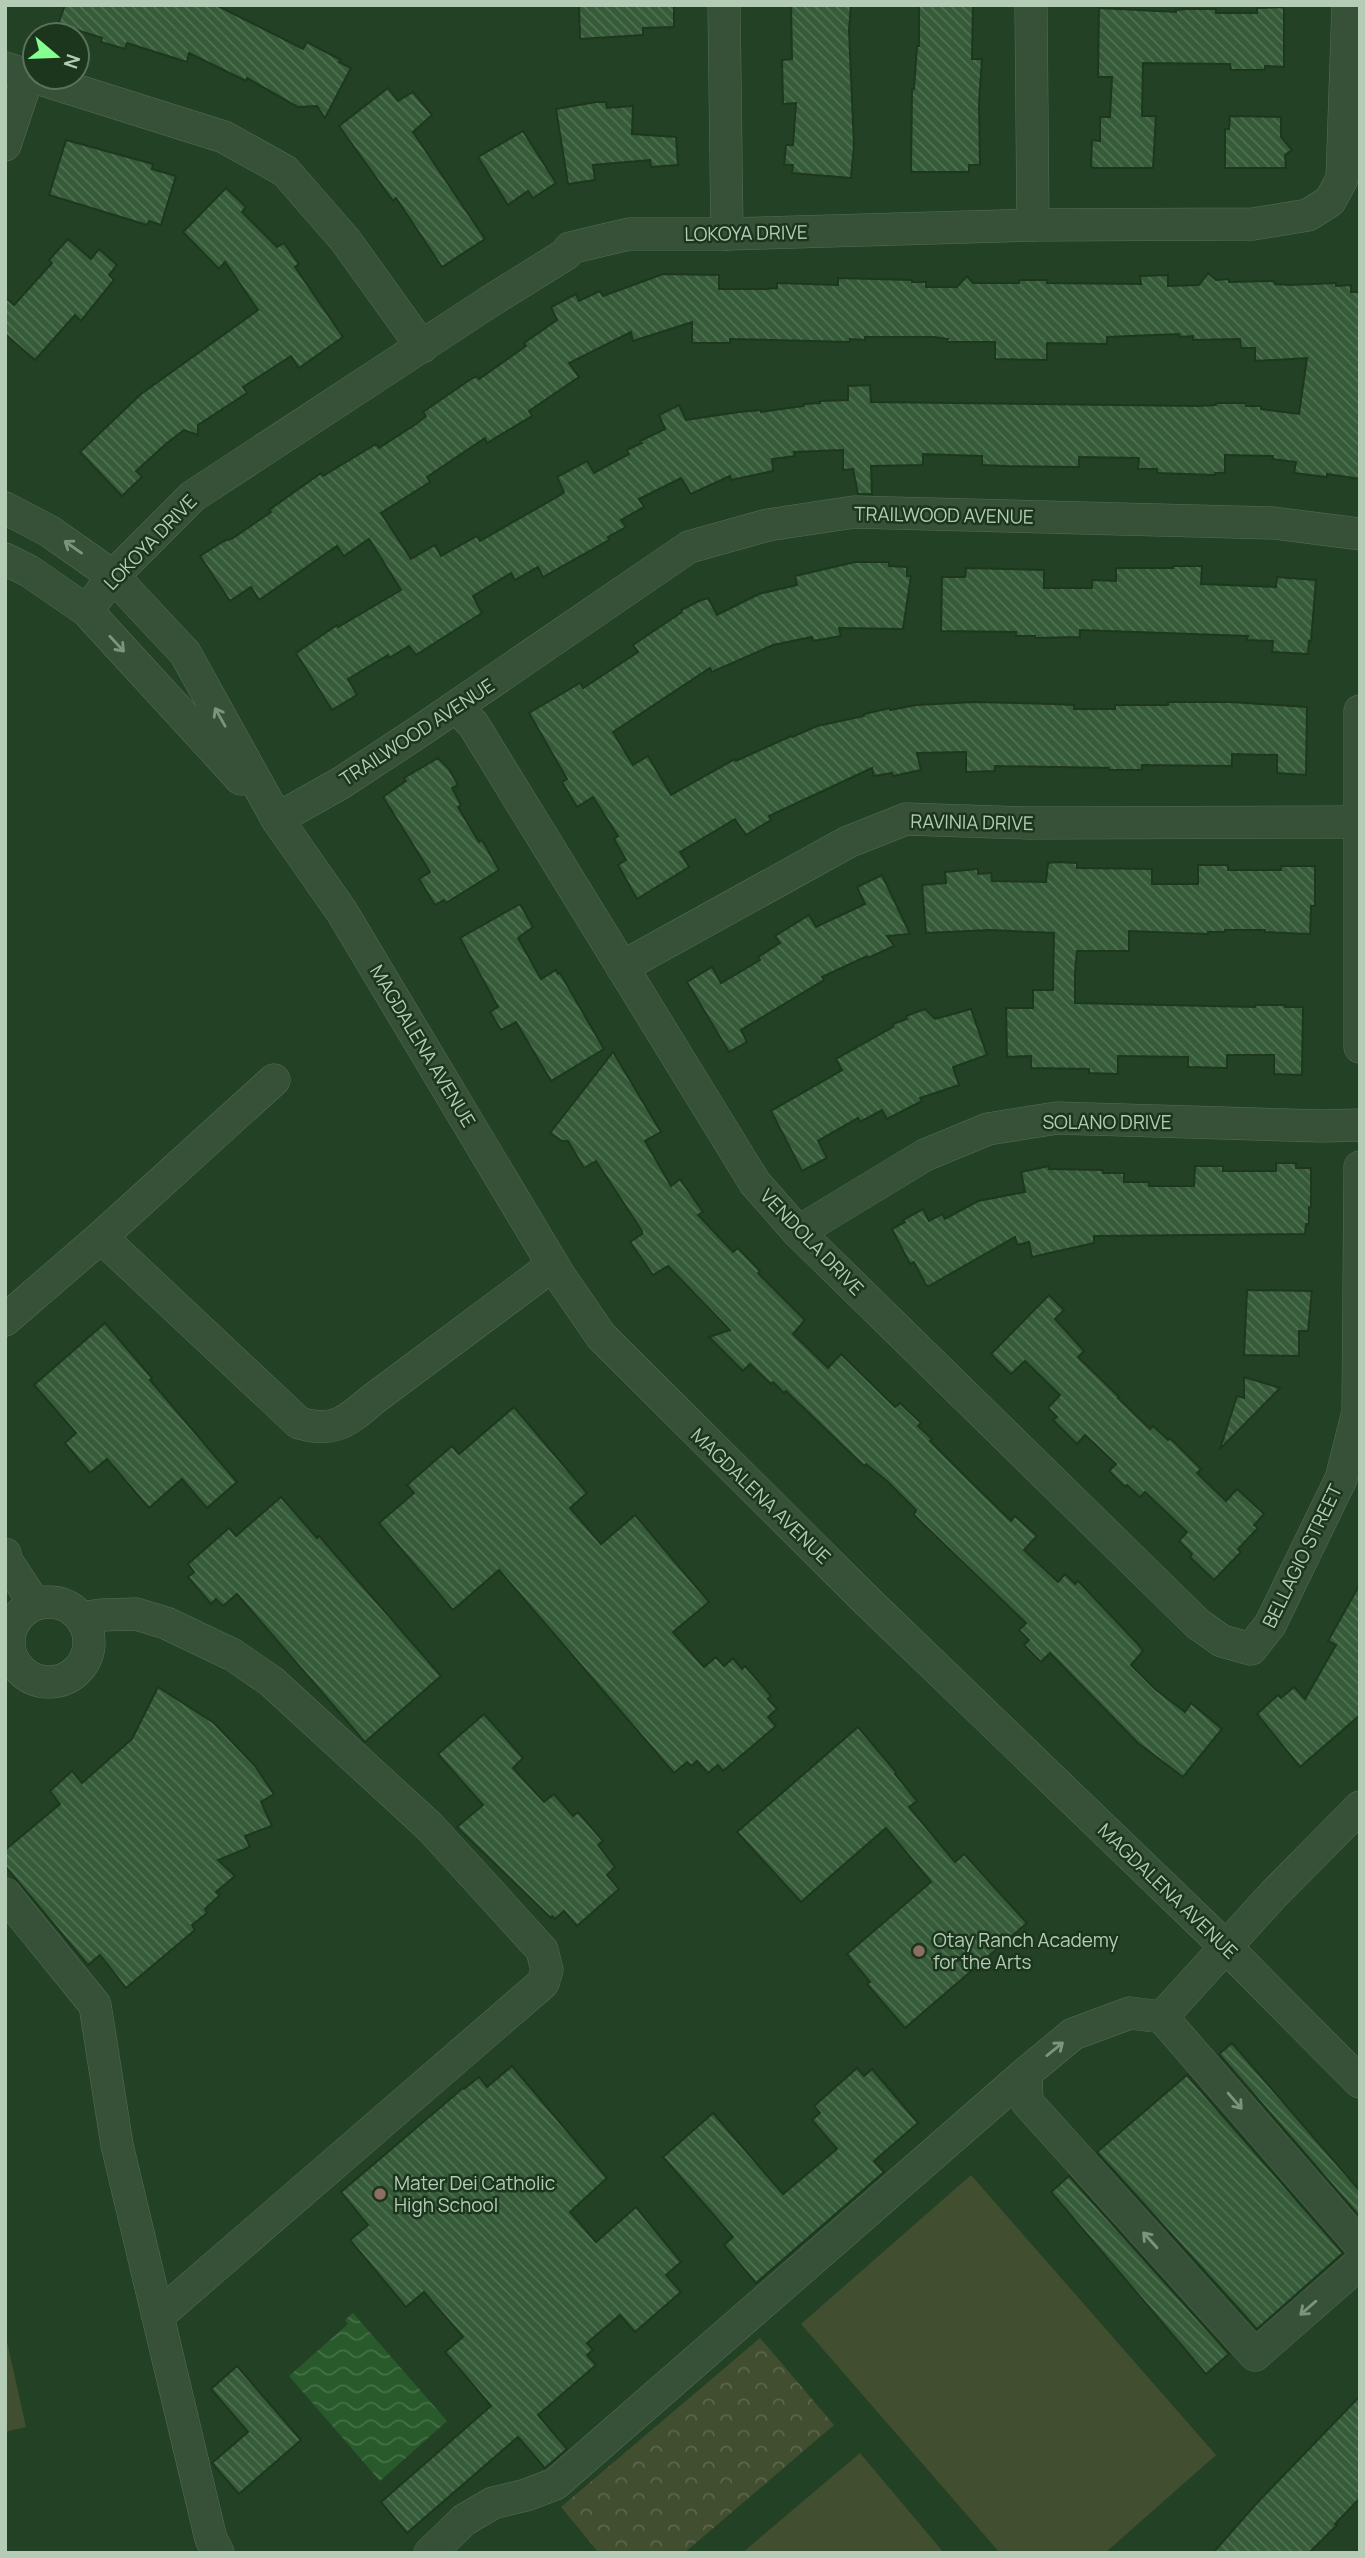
<svg xmlns="http://www.w3.org/2000/svg" width="1365" height="2558" viewBox="0 0 1365 2558" font-family="Manrope,sans-serif">
<defs>
<pattern id="forest-crowns" width="20" height="18" patternUnits="userSpaceOnUse" patternTransform="scale(1.75)"><rect width="20" height="18" fill="#424e30"/><path d="M2 6a3 3 0 1 1 6 0M12 15a3 3 0 1 1 6 0" fill="none" stroke="#5b664c"/></pattern>
<pattern id="water-waves" width="16" height="10" patternUnits="userSpaceOnUse" patternTransform="scale(1.75)"><rect width="16" height="10" fill="#295a2c"/><path d="M0 5q4-4 8 0t8 0" fill="none" stroke="#467048"/></pattern>
<pattern id="building-back-hatch" width="6" height="6" patternUnits="userSpaceOnUse" patternTransform="scale(1.75)"><rect width="6" height="6" fill="#365b38"/><path d="M-1 5l2 2M0 0l6 6M5-1l2 2" fill="none" stroke="#517153"/></pattern>
</defs>
<rect width="100%" height="100%" fill="#234124"/>
<g fill="#424e30">
<polygon points="971,2175 1216,2455 1105,2553 1000,2553 801,2324"/>
<polygon points="5,2333 26,2427 5,2432"/>
<polygon points="860,2453 944,2553 742,2553"/>
</g>
<polygon fill="url(#forest-crowns)" points="760,2338 834,2425 684,2553 599,2553 561,2507"/>
<polygon fill="url(#water-waves)" points="353,2313 447,2421 380,2481 289,2376 348,2324 345,2320"/>
<g fill="url(#building-back-hatch)" stroke="#1e3820" stroke-width="2" fill-rule="evenodd">
<polygon points="65,5 216,5 303,49 307,42 341,60 339,62 351,68 325,118 317,106 298,107 247,78 246,81 189,53 187,62 127,43 125,49 101,42 102,38 58,24"/>
<polygon points="579,5 674,5 674,27 643,28 643,35 580,39"/>
<polygon points="791,5 851,5 849,30 854,145 851,178 792,173 793,165 784,165 786,145 793,145 796,103 783,104 782,60 792,59"/>
<polygon points="919,5 973,5 972,59 982,59 979,104 980,165 969,165 969,172 911,172 912,89 914,89 917,46 919,46"/>
<polygon points="1284,7 1284,67 1265,66 1265,70 1231,70 1230,64 1143,63 1142,116 1156,116 1153,168 1093,168 1091,166 1092,140 1100,141 1100,117 1110,117 1112,77 1098,77 1099,8 1176,12 1176,10 1187,9 1216,9 1216,13 1257,13 1257,8"/>
<polygon points="388,88 398,101 413,92 432,115 413,132 485,239 442,267 396,198 393,201 339,126"/>
<polygon points="596,102 606,102 607,108 633,106 632,134 676,137 678,165 651,167 650,160 593,165 595,180 568,184 556,109"/>
<polygon points="1230,116 1281,117 1281,137 1292,150 1285,155 1286,168 1225,168 1225,129 1229,129"/>
<polygon points="523,131 556,183 533,198 528,191 508,205 478,157"/>
<polygon points="66,140 153,164 152,169 176,176 161,225 149,221 147,225 49,195"/>
<polygon points="226,188 246,207 242,212 277,247 284,243 299,264 295,267 343,337 299,368 291,356 243,387 247,393 198,425 198,435 184,430 167,443 136,471 142,477 122,496 80,452 141,394 258,310 225,262 219,269 183,232"/>
<polygon points="68,239 91,259 99,249 117,265 109,275 114,280 81,321 75,315 35,360 5,334 5,297 14,305 52,263 49,260"/>
<path d="M1208,273L1216,280L1229,279V282L1274,281L1275,284L1290,285L1336,283V286L1351,285V292H1360V479L1327,474V477L1294,473L1296,462L1272,459L1273,456L1225,455V473H1215V475L1157,473V469H1138L1139,458L1079,457V467L1006,466L982,465V456L923,454V465L871,466L872,494H858L853,469L843,470V450L794,452L795,456L772,459L773,471L731,480L730,476L691,494L681,478L639,499L644,507L621,520L626,527L608,537L609,540L543,577L538,567L515,580L511,573L473,596L482,613L416,655L409,646L389,658L388,655L348,679L357,695L332,710L296,653L337,625L338,627L401,590L369,539L344,556L337,546L259,600L251,587L230,601L200,556L224,541L233,538L271,512L269,510L321,473L323,476L376,444L379,448L416,424L426,416L423,412L468,381L477,376L479,379L526,346L524,343L557,320L551,307L576,294L579,301L600,291L603,296L663,274L719,275V289H765L777,288V283L838,285V278L912,280V282H926V287H957L967,276L973,283H1019V280H1047V283L1141,284L1140,276L1168,275V286L1199,285ZM692,322V343H730V339L850,342V339L865,340V337H934L948,339L947,342H995V359L1047,360V343L1107,344V337L1179,334L1180,337L1193,336V340L1240,339L1241,348H1255V361L1307,358L1299,414L1261,409V406H1246L1245,403H1216V405L1197,406L871,402L870,385L848,386V400L820,401V403L804,404V406L761,412V410L739,412L686,420L679,405L659,415L665,429L640,441L642,443L627,450L629,454L594,473L587,461L557,477L564,492L562,494L480,541L477,536L441,556L435,545L411,559L381,513L430,482L427,477L485,438L487,443L532,416L529,411L579,377L569,363L631,332L633,341Z"/>
<polygon points="855,562 889,562 889,566 907,567 907,576 911,576 903,629 839,628 841,636 813,641 812,637 773,645 712,672 710,668 613,732 633,765 648,756 671,795 735,759 736,761 791,736 792,737 817,726 864,716 864,714 890,708 890,710 916,705 974,702 1053,704 1074,705 1074,709 1115,709 1115,705 1168,705 1168,702 1230,702 1307,707 1306,775 1277,773 1277,755 1232,754 1232,766 1142,765 1142,770 1109,770 1109,768 995,766 995,771 966,772 966,752 917,753 921,770 893,776 892,773 874,776 872,768 769,816 771,820 746,835 735,819 680,852 689,867 637,899 618,865 626,860 614,839 618,836 593,797 577,807 562,782 567,779 529,713 580,683 583,688 638,652 633,645 682,612 681,610 699,601 708,598 717,615 759,594 797,585 795,576"/>
<polygon points="1173,566 1202,566 1201,584 1276,587 1277,577 1316,580 1311,641 1309,641 1308,654 1272,652 1273,641 1247,640 1248,636 1080,630 1080,637 1035,638 1035,636 1016,636 1016,632 941,631 942,577 965,577 966,568 1044,570 1044,588 1092,588 1092,580 1116,581 1116,568 1173,568"/>
<polygon points="438,758 449,769 458,785 452,788 461,805 458,807 479,842 482,840 499,870 446,903 444,900 435,905 419,879 430,872 383,797 406,781 404,778"/>
<polygon points="1057,862 1077,863 1077,868 1152,869 1152,884 1198,884 1198,865 1228,865 1228,870 1281,870 1281,866 1315,866 1315,906 1311,906 1310,934 1265,932 1265,930 1225,930 1225,932 1208,932 1208,934 1129,931 1129,951 1077,951 1075,972 1075,1003 1255,1007 1255,1005 1285,1005 1285,1007 1303,1007 1302,1075 1274,1074 1274,1055 1227,1055 1227,1068 1188,1067 1188,1057 1118,1056 1118,1074 1089,1073 1089,1069 1031,1068 1031,1056 1007,1057 1006,1008 1033,1008 1033,990 1053,990 1054,933 990,930 926,933 922,885 946,883 945,872 978,869 978,874 991,873 992,881 1046,882 1048,863"/>
<polygon points="882,875 910,934 887,936 894,946 868,958 867,956 822,977 824,980 741,1030 747,1042 729,1052 687,982 712,967 721,983 760,960 758,957 780,943 775,936 809,915 816,927 865,904 857,887"/>
<polygon points="520,904 533,927 518,938 541,979 556,970 558,974 560,973 604,1049 551,1081 516,1022 501,1030 490,1012 498,1007 460,938"/>
<polygon points="925,1009 935,1019 971,1009 987,1055 953,1067 959,1085 920,1098 922,1101 887,1119 882,1110 860,1122 858,1118 818,1141 827,1158 802,1171 771,1111 842,1070 836,1059 893,1027 893,1024 907,1019 906,1016"/>
<polygon points="613,1052 661,1132 645,1141 671,1186 680,1179 703,1212 698,1215 733,1252 738,1248 760,1271 758,1273 805,1320 793,1334 828,1368 841,1354 895,1407 900,1403 921,1423 918,1426 932,1439 930,1441 969,1480 1011,1521 1015,1516 1037,1536 1024,1550 1058,1582 1065,1574 1075,1584 1078,1581 1137,1643 1143,1651 1131,1665 1155,1689 1185,1712 1191,1703 1222,1729 1183,1777 1138,1743 1050,1653 1041,1662 1024,1645 1029,1640 1019,1630 1026,1623 914,1515 916,1510 887,1481 866,1464 864,1466 786,1391 784,1393 773,1382 771,1384 750,1364 743,1371 709,1337 730,1330 668,1266 653,1275 630,1242 642,1234 642,1231 596,1161 584,1168 568,1141 562,1141 550,1133"/>
<polygon points="1276,1163 1296,1163 1296,1168 1311,1168 1311,1207 1309,1207 1309,1224 1306,1224 1305,1234 1094,1236 1094,1243 1032,1257 1029,1242 1017,1245 1015,1237 929,1286 926,1285 914,1262 910,1264 892,1229 905,1222 903,1220 923,1209 929,1221 942,1214 945,1219 978,1201 1025,1192 1021,1172 1049,1166 1049,1169 1103,1170 1103,1173 1124,1173 1124,1182 1149,1182 1149,1186 1194,1186 1195,1166 1223,1166 1223,1171 1276,1171"/>
<polygon points="1247,1290 1312,1291 1308,1331 1299,1331 1299,1356 1244,1355"/>
<polygon points="1049,1295 1064,1310 1055,1319 1084,1351 1078,1357 1119,1397 1118,1398 1150,1429 1153,1426 1168,1440 1170,1438 1201,1469 1197,1473 1226,1501 1237,1489 1264,1514 1254,1525 1258,1528 1238,1549 1241,1552 1214,1580 1190,1557 1192,1554 1179,1541 1187,1532 1145,1492 1140,1497 1127,1485 1125,1487 1109,1471 1116,1464 1085,1435 1077,1444 1053,1420 1057,1417 1048,1408 1060,1395 1025,1361 1011,1374 991,1354"/>
<polygon points="105,1323 152,1378 150,1380 237,1482 207,1508 182,1479 149,1508 107,1459 90,1473 65,1443 76,1433 34,1385"/>
<polygon points="1244,1377 1280,1388 1220,1449 1237,1396 1244,1398"/>
<polygon points="514,1407 587,1493 570,1508 601,1544 635,1515 709,1602 673,1632 704,1667 716,1657 724,1666 733,1658 742,1669 745,1666 771,1696 768,1699 777,1709 768,1717 776,1726 723,1771 718,1765 708,1773 697,1761 691,1766 687,1762 674,1773 499,1570 453,1610 379,1523 414,1493 407,1485 452,1446 459,1454"/>
<polygon points="281,1497 317,1538 319,1536 441,1676 365,1742 237,1594 223,1606 216,1599 211,1604 188,1577 194,1572 188,1564 229,1528 236,1536"/>
<polygon points="1360,1584 1360,1715 1300,1767 1257,1714 1278,1695 1281,1698 1294,1687 1305,1699 1336,1645 1328,1641"/>
<polygon points="158,1687 214,1723 255,1766 274,1794 261,1802 272,1826 245,1836 250,1847 218,1860 235,1876 216,1892 220,1895 205,1909 207,1913 192,1925 195,1930 126,1988 100,1955 88,1965 5,1866 5,1850 60,1804 50,1791 72,1771 82,1783 132,1739"/>
<polygon points="484,1714 523,1758 513,1768 544,1802 554,1794 573,1816 578,1812 603,1841 598,1845 615,1867 607,1875 619,1889 577,1926 564,1911 555,1919 552,1916 551,1918 457,1827 483,1805 438,1754"/>
<polygon points="858,1727 896,1772 895,1774 917,1801 909,1807 955,1862 964,1854 1027,1923 905,2028 867,1984 870,1982 847,1954 931,1882 886,1828 801,1902 737,1832"/>
<polygon points="1232,2043 1360,2191 1360,2217 1219,2054"/>
<polygon points="512,2066 607,2178 570,2212 596,2242 636,2207 681,2262 666,2275 681,2292 635,2332 620,2315 587,2343 593,2350 587,2355 596,2365 538,2415 567,2449 545,2468 518,2437 407,2533 381,2502 491,2406 445,2352 463,2337 424,2292 406,2307 350,2240 368,2225 341,2192 463,2088 464,2089 479,2077 487,2087"/>
<polygon points="857,2068 864,2076 872,2069 918,2123 874,2161 884,2172 756,2283 724,2245 733,2237 663,2157 713,2113 783,2194 837,2149 812,2120 820,2113 814,2106"/>
<polygon points="1187,2075 1343,2253 1257,2329 1097,2152"/>
<polygon points="1069,2176 1229,2354 1206,2374 1051,2192"/>
<polygon points="237,2366 301,2440 239,2494 212,2463 248,2432 211,2389"/>
<polygon points="1360,2396 1360,2498 1335,2524 1337,2525 1309,2553 1213,2553 1255,2505"/>
</g>
<g fill="none" stroke-linecap="round" stroke-linejoin="round">
<g stroke="#556e57" stroke-width="33">
<g id="minor">
<polyline points="724,5 727,234"/>
<polyline points="1031,5 1033,225"/>
<polyline points="5,68 224,137 285,171 346,241 422,347"/>
<polyline points="5,145 28,76"/>
<polyline points="5,508 49,531 113,576 185,653 277,819 342,912 559,1275 601,1336 864,1598 1225,1946 1360,2082"/>
<polyline points="5,559 29,571 87,611 241,779"/>
<polyline points="87,611 113,576 193,496 489,302 566,254 570,248 629,234 727,234 1033,225 1253,224 1308,215 1330,201 1342,179 1348,5"/>
<polyline points="456,707 473,724 755,1183 798,1232 1198,1624 1222,1641 1251,1649 1270,1625 1341,1479 1358,1412 1360,1167"/>
<polyline points="1360,711 1360,1047"/>
<polyline points="277,819 341,783 420,731 689,547 768,525 854,512 1273,523 1360,534"/>
<polyline points="622,967 848,842 906,819 1028,823 1359,822"/>
<polyline points="798,1232 925,1155 988,1129 1057,1118 1321,1126 1360,1125"/>
<polyline points="101,1237 274,1080"/>
<path d="M5,1320L101,1237L299,1423C333,1433 347,1422 372,1400L553,1265"/>
<polyline points="5,1554 6,1560 35,1604"/>
<circle cx="49" cy="1642" r="40"/>
<polyline points="81,1618 101,1615 136,1614 166,1623 233,1655 271,1681 430,1827 542,1950 547,1970 543,1983 158,2316"/>
<polyline points="5,1894 95,2005 117,2145 211,2539 218,2553"/>
<polyline points="1162,2017 1273,1895 1360,1807"/>
<polyline points="1360,2245 1162,2017 1130,2013 1073,2034 1026,2073 1027,2102 1255,2355 1360,2263"/>
<polyline points="430,2553 464,2520 493,2503 526,2495 555,2484 1026,2073"/>
</g>
</g>
<use href="#minor" stroke="#375139" stroke-width="32"/>
</g>
<defs><path id="oneway-shaft" d="M-6 0H5M1.5-3L5.5 0L1.5 3" fill="none" stroke-width="1.6" stroke-linecap="round" stroke-linejoin="round" transform="scale(1.75)"/></defs>
<g stroke="#7c947e">
<use href="#oneway-shaft" transform="translate(73 547) rotate(-145)"/>
<use href="#oneway-shaft" transform="translate(117 644) rotate(47)"/>
<use href="#oneway-shaft" transform="translate(220 717) rotate(-119)"/>
<use href="#oneway-shaft" transform="translate(1055 2049) rotate(-39)"/>
<use href="#oneway-shaft" transform="translate(1235 2101) rotate(49)"/>
<use href="#oneway-shaft" transform="translate(1150 2240) rotate(-132)"/>
<use href="#oneway-shaft" transform="translate(1308 2308) rotate(139)"/>
</g>
<g fill="#8d6e63" stroke="#1c361e" stroke-width="2.5">
<circle cx="919" cy="1951" r="7"/>
<circle cx="380" cy="2194" r="7"/>
</g>
<g text-anchor="middle" stroke-width="5" stroke-linejoin="round" paint-order="stroke">
<g font-size="19" fill="#b4cbb6" stroke="#1c361e">
<text transform="translate(746 233) rotate(-1)" y="7">LOKOYA DRIVE</text>
<text transform="translate(944 515) rotate(1)" y="7">TRAILWOOD AVENUE</text>
<text transform="translate(150 542) rotate(-46)" y="7">LOKOYA DRIVE</text>
<text transform="translate(417 732) rotate(-33)" y="7">TRAILWOOD AVENUE</text>
<text transform="translate(972 822) rotate(1)" y="7">RAVINIA DRIVE</text>
<text transform="translate(423 1046) rotate(59)" y="7">MAGDALENA AVENUE</text>
<text x="1107" y="1129">SOLANO DRIVE</text>
<text transform="translate(812 1242) rotate(46)" y="7">VENDOLA DRIVE</text>
<text transform="translate(761 1496) rotate(44)" y="7">MAGDALENA AVENUE</text>
<text transform="translate(1302 1556) rotate(-64)" y="7">BELLAGIO STREET</text>
<text transform="translate(1168 1891) rotate(44)" y="7">MAGDALENA AVENUE</text>
</g>
<g font-size="19" fill="#b4cbb6" stroke="#1c361e" text-anchor="start">
<text x="933" y="1947">Otay Ranch Academy<tspan x="933" dy="22">for the Arts</tspan></text>
<text x="394" y="2190">Mater Dei Catholic<tspan x="394" dy="22">High School</tspan></text>
</g>
</g>
<rect width="1365" height="2558" fill="none" stroke="#b4cbb6" stroke-width="14"/>
<g transform="translate(56 56) rotate(109)"><circle r="33" fill="#1c361e" stroke="#59725b" stroke-width="2"/>
<path d="M0-5L12 26L0 18L-12 26Z" fill="#85ff90"/>
<text y="-10" font-size="19" font-weight="bold" text-anchor="middle" fill="#b4cbb6">N</text>
</g>
</svg>
